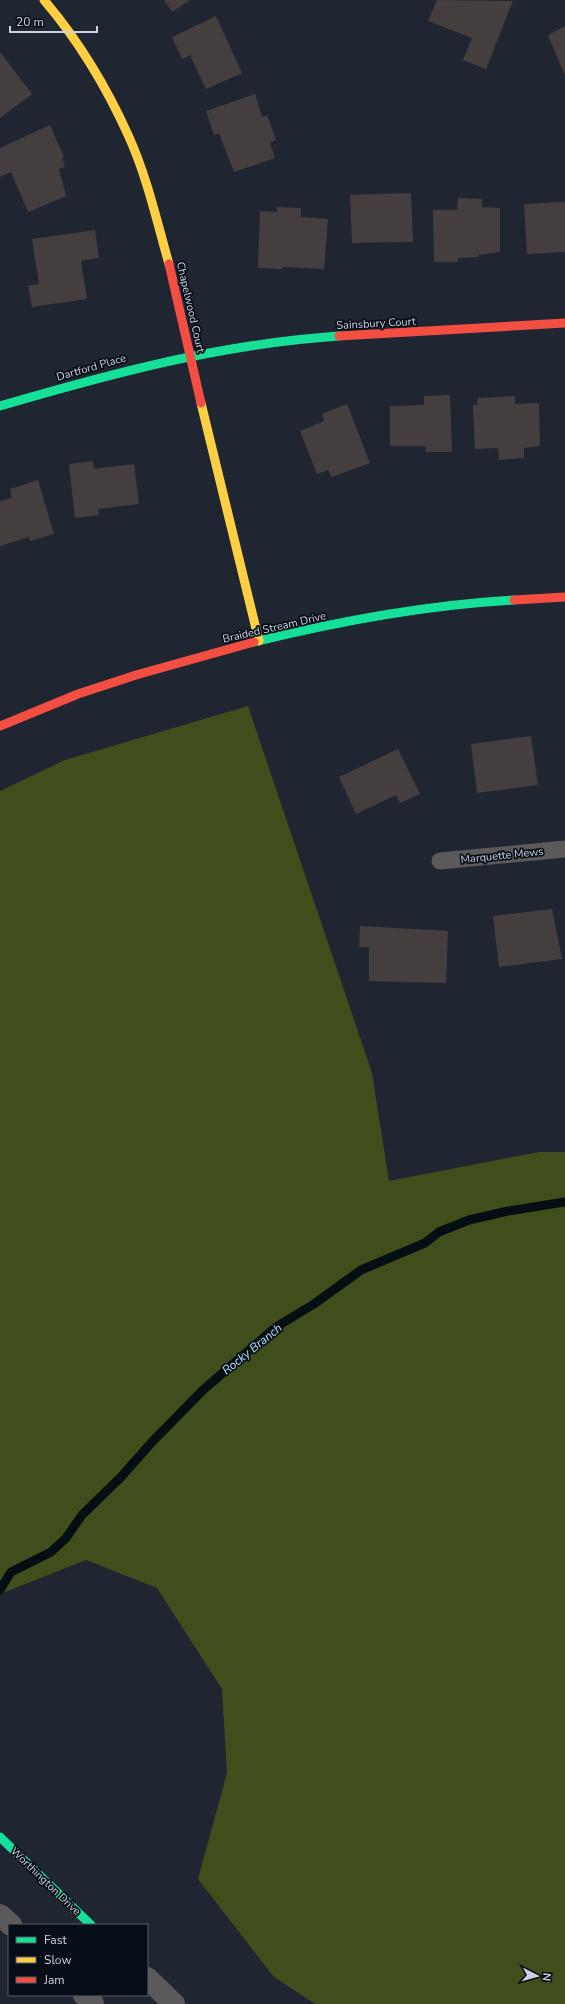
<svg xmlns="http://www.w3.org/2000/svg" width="565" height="2004" viewBox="0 0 565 2004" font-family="'Nunito Sans',sans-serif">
<rect width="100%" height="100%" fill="#1f2632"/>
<polygon fill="#404e1b" points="248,706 372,1073 389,1181 539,1152 565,1152 565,2004 315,2004 273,1976 198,1879 227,1773 222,1689 157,1588 86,1560 0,1594 0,791 65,760"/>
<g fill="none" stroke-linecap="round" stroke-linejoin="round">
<polyline stroke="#040f14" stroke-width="9" points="0,1590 11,1572 51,1552 66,1538 82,1515 121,1477 152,1442 203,1390 276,1327 314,1304 361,1270 425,1243 439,1232 469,1220 508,1211 565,1202"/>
</g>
<g fill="#453e3e">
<polygon points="164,0 190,0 172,12"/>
<polygon points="437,0 513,1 486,69 463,60 472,38 428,21"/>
<polygon points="216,16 242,73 206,89 190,55 182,59 172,37"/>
<polygon points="565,26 565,73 564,74 548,35"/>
<polygon points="0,52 32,94 0,118"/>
<polygon points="255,94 262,117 267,115 276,140 270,143 275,158 234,172 219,133 214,135 206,111"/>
<polygon points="50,125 64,157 62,158 65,167 59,169 66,196 28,212 11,172 0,177 0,148"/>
<polygon points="411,193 413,242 352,243 350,195"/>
<polygon points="458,198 482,199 482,207 500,208 500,252 479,255 478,257 458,258 458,262 434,262 433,210 457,210"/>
<polygon points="565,202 565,252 527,254 524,204"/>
<polygon points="277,207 301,208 301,217 328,219 324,269 283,267 282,269 258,268 260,211 277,212"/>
<polygon points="95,230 99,258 81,261 87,299 32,307 28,286 39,284 32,239"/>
<polygon points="450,395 452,452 426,452 425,446 390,446 390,406 424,405 424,396"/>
<polygon points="515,396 515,404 539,403 540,446 524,448 524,458 499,460 498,448 475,449 473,405 477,405 478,398"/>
<polygon points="347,404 370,463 332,477 328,470 317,474 300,431 324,421 322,414"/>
<polygon points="93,461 94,469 134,464 139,504 98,509 99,515 75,518 69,464"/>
<polygon points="38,480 54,534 30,541 29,537 0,546 0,501 12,498 10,489"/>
<polygon points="531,736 538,785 477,793 471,744"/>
<polygon points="398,749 420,794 400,803 396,795 356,814 339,777"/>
<polygon points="552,909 562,959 499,967 493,916"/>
<polygon points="360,926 448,931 446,983 369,981 369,947 359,947"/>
</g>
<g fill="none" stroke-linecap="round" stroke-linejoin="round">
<polyline stroke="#5c595a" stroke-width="17" points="440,861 565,849"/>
<g stroke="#5c595a" stroke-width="22">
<polyline points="0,1915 11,1925"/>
<polyline points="147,1978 174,2004"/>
<polyline points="84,1995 93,2004"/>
</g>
<g stroke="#16e098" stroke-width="9">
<path d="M0,406C113,373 221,344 339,336"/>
<path d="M254,642C339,621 427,605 514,600"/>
<polyline points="0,1837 91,1925"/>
</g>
<g stroke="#ffcf43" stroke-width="9">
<path d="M44,0C79,41 107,88 129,137C147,177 157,222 169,264"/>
<polyline points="201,403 259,641"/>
</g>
<g stroke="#f24e42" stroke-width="9">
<polyline points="169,264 201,403"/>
<polyline points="339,336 565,323"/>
<polyline points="514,600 565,597"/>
<polyline points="0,726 78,694 136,675 254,642"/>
</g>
</g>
<g text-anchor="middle" stroke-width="3.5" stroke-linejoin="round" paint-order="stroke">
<g font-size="11" fill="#cad3e2" stroke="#080e17">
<text transform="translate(191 307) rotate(77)" y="4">Chapelwood Court</text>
<text transform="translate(376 323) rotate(-3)" y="4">Sainsbury Court</text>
<text transform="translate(91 367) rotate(-16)" y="4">Dartford Place</text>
<text transform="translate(274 627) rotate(-13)" y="4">Braided Stream Drive</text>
<text transform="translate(502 855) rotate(-6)" y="4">Marquette Mews</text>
<text transform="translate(46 1881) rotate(44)" y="4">Worthington Drive</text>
</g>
<g font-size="12" font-style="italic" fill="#afe4f4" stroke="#080e17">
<text transform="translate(252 1349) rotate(-39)" y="4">Rocky Branch</text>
</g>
</g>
<rect x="8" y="1924" width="140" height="72" fill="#080e17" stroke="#565d68"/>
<rect x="16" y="1937" width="20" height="6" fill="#16e098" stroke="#565d68"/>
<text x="44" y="1944" font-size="12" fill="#cad3e2">Fast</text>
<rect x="16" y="1957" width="20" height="6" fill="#ffcf43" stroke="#565d68"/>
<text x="44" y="1964" font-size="12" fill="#cad3e2">Slow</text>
<rect x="16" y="1977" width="20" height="6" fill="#f24e42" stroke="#565d68"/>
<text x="44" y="1984" font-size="12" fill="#cad3e2">Jam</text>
<g transform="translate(537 1976) rotate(96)" stroke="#080e17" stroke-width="3" paint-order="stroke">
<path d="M0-3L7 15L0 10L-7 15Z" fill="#cad3e2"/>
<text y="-6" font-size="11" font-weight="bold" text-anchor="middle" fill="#cad3e2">N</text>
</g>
<path d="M10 26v6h87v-6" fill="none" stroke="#cad3e2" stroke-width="2"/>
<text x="16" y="26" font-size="12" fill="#cad3e2" stroke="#080e17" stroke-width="3" paint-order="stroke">20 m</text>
</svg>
